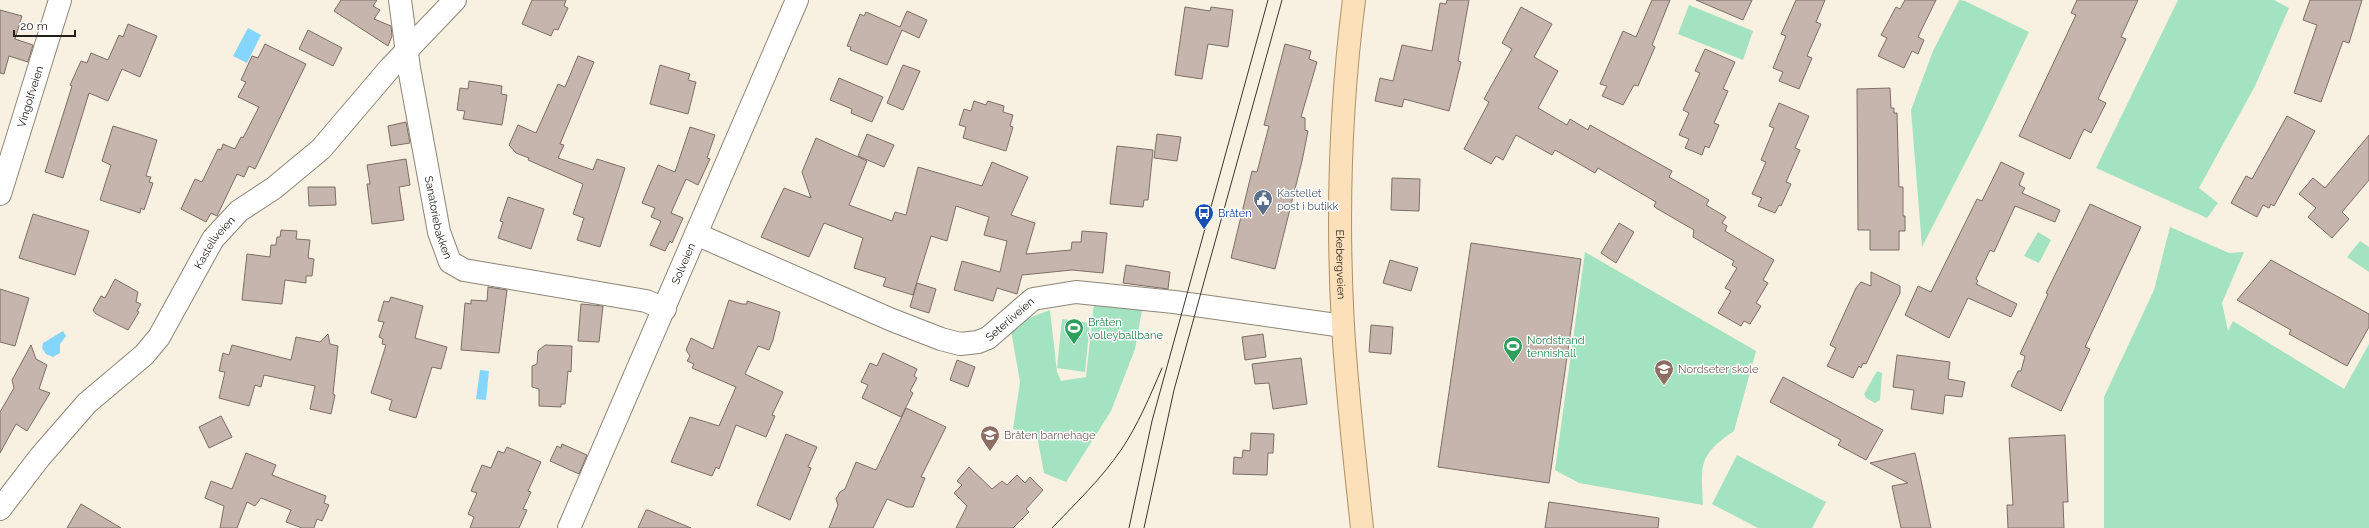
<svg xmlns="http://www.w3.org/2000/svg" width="2369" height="528" viewBox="0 0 2369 528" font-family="Raleway,sans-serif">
<rect width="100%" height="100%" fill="#f8f0e0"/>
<g fill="#a4e3c1">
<polygon points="1959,0 1965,1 2029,32 1982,130 1922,247 1911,110 1933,51"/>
<polygon points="2178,0 2274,0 2289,8 2255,86 2199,188 2218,203 2207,218 2096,168"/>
<polygon points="1689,5 1753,31 1743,60 1678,34"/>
<polygon points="2170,227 2229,253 2244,252 2222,303 2228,331 2233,321 2344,389 2369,344 2369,528 2104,528 2104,397 2154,290"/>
<polygon points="2038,232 2051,240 2039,263 2024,256"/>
<polygon points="2360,241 2369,247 2369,272 2347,257"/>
<path d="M1585,252L1756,351L1734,431C1698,455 1701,465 1703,505L1579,483L1555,470Z"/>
<polygon points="1094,303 1142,310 1135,349 1111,411 1066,482 1044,473 1037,435 1013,429 1020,382 1010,325 1050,310 1057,372 1061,381 1086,377"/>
<polygon points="1062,319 1090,323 1085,372 1057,368"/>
<polygon points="1877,371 1882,373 1880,400 1875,403 1866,398 1864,394"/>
<polygon points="1737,455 1826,502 1812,528 1758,528 1712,504"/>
</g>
<g fill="#85d6fe">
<polygon points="248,28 261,35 247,63 233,56"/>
<polygon points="63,331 66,336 60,344 60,353 53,357 46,354 42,348 43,343"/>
<polygon points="480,370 489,371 486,400 476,399"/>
</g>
<g fill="#c5b5ad" stroke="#7d6e66">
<polygon points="341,0 377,0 373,6 380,10 374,19 391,26 392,36 388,46 334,11"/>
<polygon points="532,0 566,0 564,6 568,8 558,30 554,29 551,36 522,24"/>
<polygon points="1447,0 1469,0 1458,61 1461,62 1449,111 1404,99 1402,107 1375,101 1380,78 1393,81 1402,45 1432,51 1440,3 1446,4"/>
<polygon points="1652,0 1670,0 1652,45 1655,47 1638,86 1634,85 1623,105 1602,96 1607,86 1600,84 1623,31 1636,37"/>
<polygon points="1696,0 1752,0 1743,20"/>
<polygon points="1796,0 1825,0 1816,22 1821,24 1807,56 1812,58 1799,89 1779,81 1783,72 1773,68 1786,36 1781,34"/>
<polygon points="1905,0 1936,0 1918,37 1924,40 1918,54 1912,51 1904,68 1878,56 1887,38 1881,35 1896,7 1900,9"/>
<polygon points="2077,0 2138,0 2121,37 2126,39 2098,99 2106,103 2091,133 2084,129 2070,159 2019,136 2076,15 2071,13"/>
<polygon points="2310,0 2362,0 2349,43 2343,41 2321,102 2294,93 2317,25 2303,20"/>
<polygon points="1185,7 1210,11 1211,7 1233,10 1228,47 1208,44 1202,79 1175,75"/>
<polygon points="1521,7 1552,24 1534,57 1558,71 1538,108 1567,125 1570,119 1588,130 1590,125 1672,171 1669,177 1709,200 1706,205 1726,217 1722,223 1727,226 1725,231 1774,260 1763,280 1768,283 1756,303 1761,306 1750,324 1744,321 1741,326 1718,313 1731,291 1725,288 1737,268 1732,265 1734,261 1693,237 1694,230 1656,208 1654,206 1656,202 1598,168 1595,173 1555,150 1552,155 1516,135 1503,160 1496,156 1491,164 1464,149 1489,102 1484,99 1512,49 1502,43"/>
<polygon points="0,10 22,16 15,39 33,45 28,62 9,56 4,74 0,73"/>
<polygon points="907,11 927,20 919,38 902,30 887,65 850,50 851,47 847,46 860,14 864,16 866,12 900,27"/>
<polygon points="128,24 157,36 140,77 122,69 108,101 89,93 63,178 45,172 72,86 70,85 81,61 87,63 91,53 108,60 119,35 123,37"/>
<polygon points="308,30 342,48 333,66 299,49"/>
<polygon points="265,44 306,64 255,169 249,166 244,177 237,174 217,216 211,213 206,222 181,209 195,179 202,182 218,149 221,150 223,144 235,149 241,137 243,138 259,107 238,97 246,82 241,80 252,56 258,58"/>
<polygon points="1285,44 1311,51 1309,59 1317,62 1301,117 1305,118 1305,130 1308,131 1302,161 1275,269 1231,258 1252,171 1257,172 1269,126 1264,125"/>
<polygon points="1705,49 1735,62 1723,89 1728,91 1714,123 1719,125 1709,148 1705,146 1702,155 1685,148 1689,139 1679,135 1689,113 1683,110 1700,73 1695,71"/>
<polygon points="578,56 594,62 560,144 564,145 558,158 593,170 597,159 625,168 600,247 577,240 584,218 573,214 583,184 528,160 529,158 516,153 509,145 518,125 536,133 558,84 565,87"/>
<polygon points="660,65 690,74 688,80 696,82 688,114 650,104"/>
<polygon points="903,65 920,71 903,110 887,103"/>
<polygon points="839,78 883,97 872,122 851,113 852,109 830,100"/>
<polygon points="469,81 502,86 501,94 507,95 502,125 463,119 465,111 457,110 460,88 468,89"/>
<polygon points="1890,88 1891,108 1894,108 1894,113 1897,113 1899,187 1903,187 1903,216 1905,216 1905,231 1899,231 1899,250 1870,250 1870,230 1858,230 1857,89"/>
<polygon points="974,101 986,105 988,101 1004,106 1003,112 1013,115 1010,126 1013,127 1006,151 963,138 966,127 959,125 964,109 971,111"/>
<polygon points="1779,103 1809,116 1795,148 1800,150 1786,182 1791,184 1781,206 1779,205 1775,213 1758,206 1762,198 1752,194 1766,162 1761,160 1774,128 1769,126"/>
<polygon points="2287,116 2315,131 2274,206 2271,204 2269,208 2263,205 2257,217 2231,203 2246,176 2252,179"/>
<polygon points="406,122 410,143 391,146 388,126"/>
<polygon points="113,126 157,140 146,176 151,177 149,182 153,183 144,210 141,208 140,213 100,200 111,165 102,161"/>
<polygon points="690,127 715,135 707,158 710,159 698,185 686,179 671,213 683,218 672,243 670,241 665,251 650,245 661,221 651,217 655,208 642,203 658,165 675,172"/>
<polygon points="867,134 894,145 884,167 858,156"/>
<polygon points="1157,134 1181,137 1177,161 1154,158"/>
<polygon points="2369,135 2369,180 2342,212 2349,219 2332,238 2308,217 2316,208 2299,194 2313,178 2325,188"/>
<polygon points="816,138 867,161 849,205 892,221 895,212 906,215 918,167 982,186 992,162 1028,177 1011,215 1035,223 1026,254 1071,250 1072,242 1081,242 1082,231 1107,233 1103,273 1072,270 1022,275 1017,294 997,288 993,301 954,290 962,261 1000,272 1007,241 984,235 989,217 956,206 947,241 931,236 913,295 883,286 886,278 854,268 863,238 824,223 809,257 761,237 784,188 811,198 802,172"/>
<polygon points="1117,146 1153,150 1148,200 1144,200 1143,207 1110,204"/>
<polygon points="406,159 410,185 399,187 404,220 372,224 367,184 370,184 367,165"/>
<polygon points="2001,162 2024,173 2019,185 2025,188 2022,193 2060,210 2055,222 2015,206 1994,252 1990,250 1976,279 1978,281 1976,284 2017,304 2011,317 1968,298 1949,338 1905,315 1918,286 1931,292 1977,199 1982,201"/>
<polygon points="1392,178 1420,179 1419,211 1391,210"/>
<polygon points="308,187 335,187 336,205 309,206"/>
<polygon points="508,197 544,209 531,249 498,238 503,222 500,221"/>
<polygon points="2090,204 2141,227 2085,347 2090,349 2061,411 2011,386 2018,371 2021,371 2025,356 2020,354 2048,294 2046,293"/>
<polygon points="33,214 89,231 75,275 19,258"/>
<polygon points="1619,223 1634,232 1616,263 1601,253"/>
<polygon points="281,230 297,231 296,239 310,240 308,258 314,259 312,276 306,276 306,283 285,280 282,304 242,300 247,254 270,257 271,245 276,245 277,237 280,237"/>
<polygon points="1471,243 1581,259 1549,483 1438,467"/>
<polygon points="1390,260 1418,268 1411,291 1383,283"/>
<polygon points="2271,260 2369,314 2369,327 2347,366 2289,334 2291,330 2237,300"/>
<polygon points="1126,265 1170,272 1168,289 1123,283"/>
<polygon points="1871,272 1900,286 1900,293 1866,364 1863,363 1861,368 1859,366 1853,378 1827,366 1836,348 1830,345 1856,288 1861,282 1871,286"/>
<polygon points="115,279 138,292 136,302 141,304 137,311 139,312 128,330 96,314 93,310 101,296 105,298"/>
<polygon points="917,283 936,289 929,313 910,307"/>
<polygon points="488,287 507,290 499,353 461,350 465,303 471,304 471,300 487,301"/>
<polygon points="0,289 29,298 15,346 0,342"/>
<polygon points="391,297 423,306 415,338 447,347 441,369 432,367 416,418 389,410 392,400 371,393 386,345 382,344 383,339 379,337 384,322 378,321 384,301 389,302"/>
<polygon points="729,300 742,304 747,304 747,301 780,312 773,340 769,350 758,346 745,374 783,392 772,415 775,416 766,437 736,425 719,469 716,467 712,476 671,462 690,417 719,426 736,387 692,368 694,364 687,361 690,356 686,350 691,338 713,349"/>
<polygon points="581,304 603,306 599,342 578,341"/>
<polygon points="1371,325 1393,327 1391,354 1369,352"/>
<polygon points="328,334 330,344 338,346 333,394 335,395 331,414 310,409 315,386 264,375 261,387 255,385 249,406 219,398 225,372 219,371 223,353 229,355 232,345 291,360 296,337 320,342"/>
<polygon points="1263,334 1266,357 1245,360 1242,337"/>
<polygon points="31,345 36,359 47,365 39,389 50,393 27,431 16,424 0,453 0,412 14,388 12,380"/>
<polygon points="545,345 572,346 571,372 568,371 565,404 561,404 561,407 539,406 539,389 532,387 532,366 537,364 538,351"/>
<polygon points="883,353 917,369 914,376 917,378 910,391 913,393 901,417 862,398 868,385 861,382 870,363 877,366"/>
<polygon points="1897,355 1950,362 1948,379 1965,382 1962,397 1945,395 1943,414 1911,409 1914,390 1893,387"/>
<polygon points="1301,358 1307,404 1273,409 1269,383 1255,384 1252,364"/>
<polygon points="957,360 975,367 968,387 950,380"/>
<polygon points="1783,377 1883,430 1866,460 1838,445 1841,440 1770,402"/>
<polygon points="906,408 946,427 921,477 925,478 913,507 907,507 887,499 873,528 829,528 838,505 836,499 840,492 845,489 856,462 876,470"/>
<polygon points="221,416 232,437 209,448 199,427"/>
<polygon points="1251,433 1274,434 1273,453 1268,453 1267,475 1233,474 1234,457 1242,458 1243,450 1250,451"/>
<polygon points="786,434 817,447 808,467 811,468 790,520 757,505"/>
<polygon points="2065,435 2068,502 2063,502 2064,528 2008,528 2007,505 2013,505 2009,438"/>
<polygon points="562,444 587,455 579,474 550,461 557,446 561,448"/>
<polygon points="507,447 541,462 528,491 531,492 523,509 527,510 519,528 470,528 474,517 468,514 477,493 471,491 482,465 491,468 498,451 504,453"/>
<polygon points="246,453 276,465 272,475 326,496 324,503 329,505 322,521 317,519 314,528 302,528 286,522 291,510 261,498 255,506 247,502 237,528 220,528 224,506 205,498 211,481 232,489"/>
<polygon points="1915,453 1921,480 1931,528 1901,528 1892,486 1908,483 1870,463"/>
<polygon points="969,467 992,489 1002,481 1007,485 1017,475 1025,483 1030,477 1043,490 1026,509 1029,512 1013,528 956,528 967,506 954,493 962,485 957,481"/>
<polygon points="1549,502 1659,518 1658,528 1545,528"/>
<polygon points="81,504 121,528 67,528"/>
<polygon points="646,510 648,510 691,528 638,528"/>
</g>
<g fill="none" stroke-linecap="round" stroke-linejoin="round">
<g stroke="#8d8678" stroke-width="24">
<g id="minor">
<path id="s1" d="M400,0L409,68L439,232L450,262L464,270L646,301L665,309"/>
<path id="s2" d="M0,194L60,0"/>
<path id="s3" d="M696,234L892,320L941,339L960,344L978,342L988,338L1033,299L1076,292L1174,302L1343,326"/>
<path id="s4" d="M0,509L40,457L87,403L144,355L159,337L213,239L239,211L274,188L321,149L390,68L455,0"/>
<path id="s5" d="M569,528L797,0"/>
</g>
</g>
<g stroke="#ae9064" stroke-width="24">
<g id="major">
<path id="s6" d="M1354,0C1340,108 1337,218 1343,326C1347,394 1355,461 1362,528"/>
</g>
</g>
<use href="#minor" stroke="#fff" stroke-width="22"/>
<use href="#major" stroke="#fbe0ba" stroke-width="22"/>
<g stroke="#3b3730" stroke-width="1">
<path d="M1052,528C1076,503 1101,479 1121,450C1138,425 1150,396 1162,368"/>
<polyline points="1129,528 1152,421 1268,0"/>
<polyline points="1144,528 1174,390 1282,0"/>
</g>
</g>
<defs>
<g id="civic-pin" transform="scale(1)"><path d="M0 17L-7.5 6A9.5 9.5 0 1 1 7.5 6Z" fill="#5c6f8a" stroke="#fff"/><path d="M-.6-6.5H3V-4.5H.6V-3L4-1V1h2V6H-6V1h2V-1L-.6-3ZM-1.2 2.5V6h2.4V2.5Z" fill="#fff"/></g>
<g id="bus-pin" transform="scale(1)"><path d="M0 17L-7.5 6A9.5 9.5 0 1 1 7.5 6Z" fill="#1a4fb4" stroke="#fff"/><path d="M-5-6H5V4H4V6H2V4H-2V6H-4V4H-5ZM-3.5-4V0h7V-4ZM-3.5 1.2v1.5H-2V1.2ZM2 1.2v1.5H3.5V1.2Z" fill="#fff"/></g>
<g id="stadium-pin" transform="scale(1)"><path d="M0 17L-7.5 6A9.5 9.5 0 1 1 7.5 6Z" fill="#2e9e5b" stroke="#fff"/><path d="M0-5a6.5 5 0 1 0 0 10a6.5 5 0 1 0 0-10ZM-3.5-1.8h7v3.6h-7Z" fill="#fff"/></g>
<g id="school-pin" transform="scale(1)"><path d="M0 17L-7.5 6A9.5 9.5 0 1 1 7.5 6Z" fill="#8d6e63" stroke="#fff"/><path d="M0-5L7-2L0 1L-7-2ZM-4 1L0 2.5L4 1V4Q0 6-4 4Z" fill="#fff"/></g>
</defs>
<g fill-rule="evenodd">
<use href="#civic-pin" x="1263" y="199"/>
<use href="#bus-pin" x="1204" y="213"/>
<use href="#stadium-pin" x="1074" y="328"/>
<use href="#stadium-pin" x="1513" y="346"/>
<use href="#school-pin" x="1664" y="369"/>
<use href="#school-pin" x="990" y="435"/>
</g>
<g text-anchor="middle" stroke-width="3" stroke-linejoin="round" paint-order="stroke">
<g font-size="11" fill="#24211b" stroke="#fff">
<text dy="4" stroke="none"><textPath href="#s2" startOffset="102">Vingolfveien</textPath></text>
<text dy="4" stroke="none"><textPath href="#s1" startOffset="221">Sanatoriebakken</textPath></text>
<text dy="4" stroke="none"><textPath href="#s4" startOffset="345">Kastellveien</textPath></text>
<text dy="4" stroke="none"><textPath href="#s5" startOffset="288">Solveien</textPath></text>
<text dy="4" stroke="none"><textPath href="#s6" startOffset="265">Ekebergveien</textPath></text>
<text dy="4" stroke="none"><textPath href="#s3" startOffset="344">Seterliveien</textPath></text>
</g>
<g font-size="11" fill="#4e5e75" stroke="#fff" text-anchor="start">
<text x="1277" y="197">Kastellet<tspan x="1277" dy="13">post i butikk</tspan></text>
</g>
<g font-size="11" fill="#164399" stroke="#fff" text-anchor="start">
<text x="1218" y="217">Bråten</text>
</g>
<g font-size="11" fill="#27864d" stroke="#fff" text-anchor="start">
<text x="1088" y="326">Bråten<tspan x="1088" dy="13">volleyballbane</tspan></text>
<text x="1527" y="344">Nordstrand<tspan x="1527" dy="13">tennishall</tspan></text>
</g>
<g font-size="11" fill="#785e54" stroke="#fff" text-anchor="start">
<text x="1678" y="373">Nordseter skole</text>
<text x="1004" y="439">Bråten barnehage</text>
</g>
</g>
<path d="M14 30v6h61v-6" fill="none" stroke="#24211b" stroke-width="2"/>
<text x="20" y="30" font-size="12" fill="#24211b" stroke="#ffffff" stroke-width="3" paint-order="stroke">20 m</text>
</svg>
